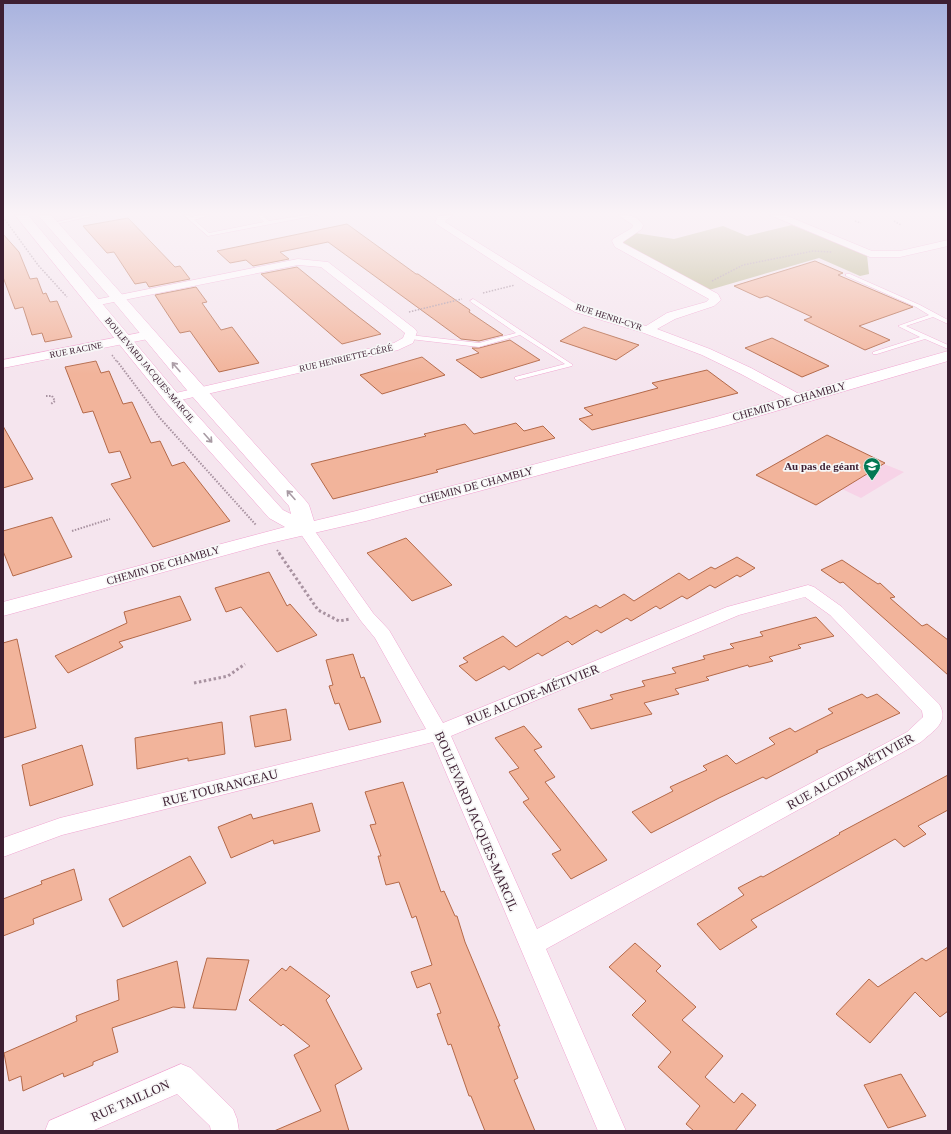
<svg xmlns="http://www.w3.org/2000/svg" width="951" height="1134" viewBox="0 0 951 1134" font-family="'Times New Roman',serif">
<rect width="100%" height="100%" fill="#f5e5ee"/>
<polygon fill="#f7d3e7" points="884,464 904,472 861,498 842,489"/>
<polygon fill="#bdb991" points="792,225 867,255 869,274 860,276 819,258 709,290 619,241 635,233 674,239 723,226 747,236"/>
<g fill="#f2b49b" stroke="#b46949">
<polygon points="128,218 175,267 180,266 190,279 149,287 146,282 135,284 114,252 107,253 83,226"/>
<polygon points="347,224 416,274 418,274 470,310 469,312 503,335 479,341 461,339 328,242 280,252 289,259 253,266 246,260 230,263 217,251"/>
<polygon points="3,234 19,252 30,279 37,278 43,294 46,293 50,302 57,301 72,337 45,342 42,333 32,335 23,307 15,309 3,277"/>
<polygon points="815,261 843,273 838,275 913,307 859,326 890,340 865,350 804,320 812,317 767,296 760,298 734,286"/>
<polygon points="297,267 350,310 381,334 342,344 261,274"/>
<polygon points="196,287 207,302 202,303 221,330 232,327 259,363 219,372 190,331 180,333 155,295"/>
<polygon points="584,327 639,345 616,360 560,341"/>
<polygon points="772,338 829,366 802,377 745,348"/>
<polygon points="510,340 540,360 481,378 456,360 479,353 472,348 479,348"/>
<polygon points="422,357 445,375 382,394 360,375"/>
<polygon points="96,361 101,373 109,371 123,404 132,402 151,443 160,441 172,466 184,462 230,521 153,547 111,484 131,478 120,451 109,453 93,411 83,413 65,367"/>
<polygon points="707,370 738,393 592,430 579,419 593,415 584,408 658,388 652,383"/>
<polygon points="516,423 524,431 543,426 555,438 436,470 438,472 333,499 311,464 426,436 424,434 465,424 474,434"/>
<polygon points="3,426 33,479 3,488"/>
<polygon points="827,435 885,463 816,505 756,475"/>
<polygon points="52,517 72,557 13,576 3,551 3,531"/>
<polygon points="406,538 452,585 412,601 367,553"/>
<polygon points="737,557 755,568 740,577 737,575 715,588 710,585 687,599 682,596 660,609 656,606 631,621 627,618 601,633 597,630 572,645 568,641 542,656 538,653 509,670 504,666 476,681 459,666 468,662 463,658 503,636 516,647 566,616 570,619 596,605 600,608 624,594 634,601 679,573 689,580 711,567 715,569"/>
<polygon points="842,560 878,584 880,583 895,597 890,598 922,626 927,624 948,640 948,675 843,582 840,583 821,570"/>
<polygon points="269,572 287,606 290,604 317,635 277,652 241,607 226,612 215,588"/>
<polygon points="180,596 191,620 119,642 123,647 68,673 55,656 127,623 124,612"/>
<polygon points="816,617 834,636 798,645 801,648 769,657 773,661 749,667 748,665 706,677 709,680 675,689 679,694 644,703 652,714 591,729 578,709 613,699 610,695 645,686 642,681 676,673 672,668 705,659 703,656 734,648 730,644 763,636 760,632"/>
<polygon points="17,639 36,728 3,738 3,643"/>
<polygon points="353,654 361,678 364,677 381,722 349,730 339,703 335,704 329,686 333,685 326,660"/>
<polygon points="862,694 867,698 877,694 900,713 816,751 818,752 766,779 763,777 719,798 651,833 632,812 673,791 670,787 707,770 703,766 727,755 736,764 775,744 769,738 790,728 795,732 833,713 828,709"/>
<polygon points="286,709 291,740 255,747 250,716"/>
<polygon points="222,722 225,754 188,761 188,758 137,769 135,738"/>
<polygon points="524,726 542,747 534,750 555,777 545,782 607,860 571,879 552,854 561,850 523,802 529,799 509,772 519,768 495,738"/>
<polygon points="82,745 93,785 30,806 22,765"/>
<polygon points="948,775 948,810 918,826 926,834 904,847 895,839 751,920 757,927 720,950 697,924 744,895 738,888 761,876 763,877 840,834 839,833"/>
<polygon points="403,782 441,892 444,891 455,916 457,916 465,942 500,1026 498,1026 518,1078 514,1080 535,1131 485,1131 471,1096 469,1096 451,1044 448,1045 437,1014 441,1013 430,983 417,988 411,972 432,965 416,916 412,918 399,882 386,885 378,856 381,856 370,825 376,824 365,792"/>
<polygon points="312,803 320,831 274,844 273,840 231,858 218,827 251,814 253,819"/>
<polygon points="190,856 206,883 123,927 109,899"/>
<polygon points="74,869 82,900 33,919 34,924 3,936 3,899 42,884 41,881"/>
<polygon points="635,943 661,966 656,971 696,1007 682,1020 723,1056 705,1077 734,1103 742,1093 756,1105 735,1131 694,1131 686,1124 700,1106 658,1067 671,1052 632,1015 646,1001 609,967"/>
<polygon points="948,947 948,1011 940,1017 915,992 870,1043 836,1014 869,979 878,987 922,958 926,961"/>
<polygon points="207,958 249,960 236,1010 193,1008"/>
<polygon points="177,961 185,1008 173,1007 112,1028 118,1052 93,1062 93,1065 64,1077 63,1073 23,1091 21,1076 9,1081 4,1053 77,1021 76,1016 119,1000 117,980"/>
<polygon points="290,966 330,996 326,1000 362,1069 335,1085 349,1131 274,1131 321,1111 294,1055 310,1046 283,1024 281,1026 249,1000 282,968 286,971"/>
<polygon points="901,1074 926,1116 888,1128 864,1085"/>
</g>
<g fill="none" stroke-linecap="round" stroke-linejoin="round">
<g stroke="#f1a4d1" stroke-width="1">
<g id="lane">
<polygon points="86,215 97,215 51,225 49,224"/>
<polygon points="184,215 189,215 191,217 200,215 210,215 194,220 209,233 264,222 257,215 262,215 269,221 305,215 318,215 208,236"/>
<polygon points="846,274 850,274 920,305 948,320 948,324 933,317 906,326 948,345 948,349 925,339 877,354 873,354 873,352 920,337 898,326 929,315 916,307 846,276"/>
<polygon points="473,299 475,300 573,365 572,366 517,380 515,379 515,377 565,364 520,335 479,347 410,339 407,337 410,335 479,343 516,333 471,302 470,301"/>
</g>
</g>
<g stroke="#f1a4d1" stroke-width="1">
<g id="street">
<path d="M453,215L446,220L445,222L583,308L646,326L667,313L706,302L709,299L615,247L612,241L613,239L632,228L633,225L618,215C630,215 636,215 643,225L642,229L623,242V243L718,294L721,300L714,306L675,319L657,329L710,349L751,368L803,396L805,399L803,402H793L741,374L702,355L644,333L575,312L527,283L435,223L438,216Z"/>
<polygon points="770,215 785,215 872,251 900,251 948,240 948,246 900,257 870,257"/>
<polygon points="298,259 328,262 415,329 417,332 413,343 398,350 172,402 167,401 165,398 167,395 394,343 403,338 405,333 321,267 298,265 94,306 90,305 88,303 90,301 94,300"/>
<polygon points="149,331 153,332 155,335 153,338 3,368 3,360"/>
<path d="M306,525L312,527L373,613L389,630L443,723L727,607L808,585L814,587L842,607L939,704C950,722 933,731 921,742L546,949L626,1131H598L433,742L62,835L3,857V838L60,818L426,729L375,638L361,621L298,530L300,527ZM805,597L830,615L922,711L923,717L907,732L537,929L451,736L739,615Z"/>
<polygon points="181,1064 191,1068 233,1109 237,1119 239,1131 211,1131 210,1126 177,1094 92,1131 45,1131 49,1121"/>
</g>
</g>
<g stroke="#f1a4d1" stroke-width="1">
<path id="secondary" d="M15,215H28L178,394L283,510L291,514L289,506L191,395L114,302L38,215H51C137,310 220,406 306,501L309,505L314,521L356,511L716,417L948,351V361L728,425L366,521L266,544L3,616V602L285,527L269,518L166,402Z"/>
</g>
<g stroke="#a892a0" stroke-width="1.5" stroke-dasharray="1.5 1.5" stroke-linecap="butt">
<polyline points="3,217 38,265 67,297"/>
<polyline points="855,221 861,223"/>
<polyline points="894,221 901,225"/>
<polyline points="712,281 743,265 813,251 832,252"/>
<polyline points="483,293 515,285"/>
<polyline points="409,312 462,299"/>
<polyline points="112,355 117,362"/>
</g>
<g stroke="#a892a0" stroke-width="2" stroke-dasharray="1.5 1.5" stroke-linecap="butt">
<polyline points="117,361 159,417 256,525"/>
<polyline points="46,396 52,396 55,401 51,404"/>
<polyline points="72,531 110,519"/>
<polyline points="277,550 280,554"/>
</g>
<g stroke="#a892a0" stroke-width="3" stroke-dasharray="2.5 2.5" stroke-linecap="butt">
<polyline points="279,553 318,610 339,621 350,619"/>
<polyline points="194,683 228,676 245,664"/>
</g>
<use href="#lane" fill="#fff" fill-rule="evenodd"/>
<use href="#street" fill="#fff" fill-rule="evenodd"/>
<use href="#secondary" fill="#fff" fill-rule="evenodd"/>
</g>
<defs><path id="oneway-shaft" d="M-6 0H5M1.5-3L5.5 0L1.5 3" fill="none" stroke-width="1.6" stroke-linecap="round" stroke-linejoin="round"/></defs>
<g stroke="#a89aa3">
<use href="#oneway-shaft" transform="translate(176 367) rotate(-131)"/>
<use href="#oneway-shaft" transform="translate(208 438) rotate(48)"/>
<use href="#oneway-shaft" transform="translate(291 495) rotate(-132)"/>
</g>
<linearGradient id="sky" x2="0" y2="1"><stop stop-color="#a8b2de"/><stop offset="0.57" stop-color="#faf3f7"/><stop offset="1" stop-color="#faf3f7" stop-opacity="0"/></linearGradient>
<rect width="951" height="374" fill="url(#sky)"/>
<defs>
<g id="school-pin" transform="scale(0.9)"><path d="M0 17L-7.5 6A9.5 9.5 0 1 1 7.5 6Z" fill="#027853" stroke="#f7f7f7"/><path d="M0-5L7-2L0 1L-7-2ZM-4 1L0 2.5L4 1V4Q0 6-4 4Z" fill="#fff"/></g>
</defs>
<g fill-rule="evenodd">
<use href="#school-pin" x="872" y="466"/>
</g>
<g text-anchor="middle" stroke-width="3.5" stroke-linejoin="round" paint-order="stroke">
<g font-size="9" fill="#3d1f32" stroke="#f7f7f7">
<text transform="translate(609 317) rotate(18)" y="3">RUE HENRI-CYR</text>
<text transform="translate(76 350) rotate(-11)" y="3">RUE RACINE</text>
<text transform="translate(346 358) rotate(-13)" y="3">RUE HENRIETTE-CÉRÉ</text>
<text transform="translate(150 370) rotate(50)" y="3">BOULEVARD JACQUES-MARCIL</text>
</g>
<g font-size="11" fill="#3d1f32" stroke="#f7f7f7">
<text transform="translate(789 401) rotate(-16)" y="4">CHEMIN DE CHAMBLY</text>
<text transform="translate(476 485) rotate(-15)" y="4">CHEMIN DE CHAMBLY</text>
<text transform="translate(163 565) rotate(-16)" y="4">CHEMIN DE CHAMBLY</text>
</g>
<g font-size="11" font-weight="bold" fill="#3d1f32" stroke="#f7f7f7" text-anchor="end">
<text x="859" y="470">Au pas de géant</text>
</g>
<g font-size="13" fill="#3d1f32" stroke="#f7f7f7">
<text transform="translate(532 694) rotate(-22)" y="5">RUE ALCIDE-MÉTIVIER</text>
<text transform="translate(850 771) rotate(-29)" y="5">RUE ALCIDE-MÉTIVIER</text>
<text transform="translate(220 787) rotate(-14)" y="5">RUE TOURANGEAU</text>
<text transform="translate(477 821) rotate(67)" y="5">BOULEVARD JACQUES-MARCIL</text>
<text transform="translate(130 1100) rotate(-24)" y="5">RUE TAILLON</text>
</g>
</g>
<rect width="951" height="1134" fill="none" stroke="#3d1f32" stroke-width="8"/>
</svg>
